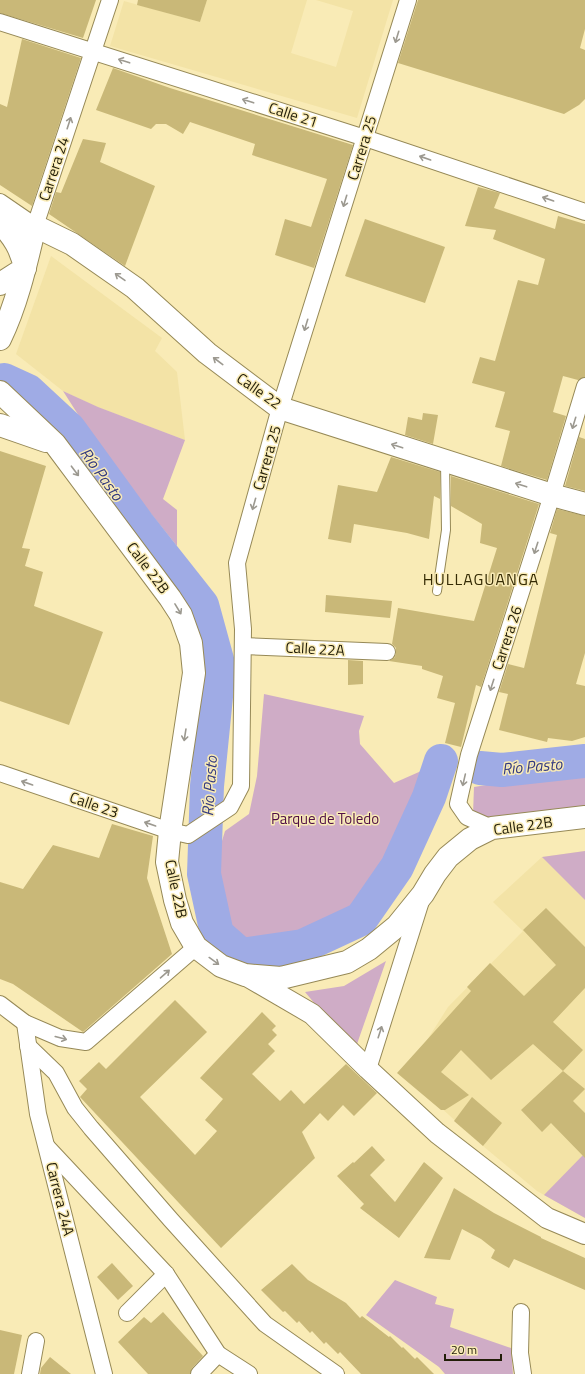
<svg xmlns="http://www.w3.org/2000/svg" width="585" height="1374" viewBox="0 0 585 1374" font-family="'Titillium Web',sans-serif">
<rect width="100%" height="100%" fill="#f9ebb6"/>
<g fill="#f3e3a6">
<polygon points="207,0 307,0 291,53 336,67 353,11 316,0 393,0 357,118 110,46 124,1 200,22"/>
<polygon points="51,256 162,338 155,351 177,372 185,440 97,407 63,391 16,354"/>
<polygon points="585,851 585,1218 537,1191 483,1146 405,1075 448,1007 523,931 493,902 542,857"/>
</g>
<g fill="#cfacc6">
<polygon points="63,391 98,407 185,440 163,499 177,510 177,546 104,455"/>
<polygon points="264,694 364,716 359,731 360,744 394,783 428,768 430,780 404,836 373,883 349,914 319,932 281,941 247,943 229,931 218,890 219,851 225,831 249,814 257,776"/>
<polygon points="585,769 585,809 482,821 473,814 474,787"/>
<polygon points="585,851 585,900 542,857"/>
<polygon points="386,961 357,1044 331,1023 305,992 344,986"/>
<polygon points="585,1153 585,1218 544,1195"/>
<polygon points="395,1280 437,1297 435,1304 454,1309 450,1327 511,1348 513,1374 445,1374 439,1367 366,1315"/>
</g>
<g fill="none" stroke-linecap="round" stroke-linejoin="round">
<g stroke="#9fabe5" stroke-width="34">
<polyline points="4,380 28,391 69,429 138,524 202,605 219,667 207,786 204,874 217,934 241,955 303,946 361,919 397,867 429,797 441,761"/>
<polyline points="480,768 502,770 585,761"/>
</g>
</g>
<g fill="#c9b878">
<polygon points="0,0 96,0 83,38 0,13"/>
<polygon points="138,0 207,0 200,22 137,5"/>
<polygon points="418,0 585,0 585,29 580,48 585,50 585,99 579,105 564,114 398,63"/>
<polygon points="22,39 81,58 32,206 0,185 0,104 7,107"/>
<polygon points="113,68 170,88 353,145 314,268 275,255 285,219 311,227 327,179 252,155 255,144 190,122 183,134 166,124 156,124 151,129 96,110"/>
<polygon points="83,139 106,143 100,162 155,186 125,266 49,214 56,192 61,193"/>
<polygon points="478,187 500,193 494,208 555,229 558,216 585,224 585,377 578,380 563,376 553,412 566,416 547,480 501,466 510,431 495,427 505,392 472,383 480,357 495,361 518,280 538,285 545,259 493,239 496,230 465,226"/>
<polygon points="365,219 445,247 425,303 345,276"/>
<polygon points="423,413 438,415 433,444 405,435 408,417 422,420"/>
<polygon points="579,437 585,439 585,491 565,486"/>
<polygon points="0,451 46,466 22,548 30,549 25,566 43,572 34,606 103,632 69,725 0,701"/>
<polygon points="391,457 440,472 440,499 434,496 429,539 407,533 354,524 351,543 328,539 338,485 377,492"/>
<polygon points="451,476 539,504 481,687 476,685 461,747 445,743 455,703 437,698 443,676 422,669 422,666 389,661 395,657 396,653 396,648 392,644 398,608 474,621 497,548 480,543 482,524 451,506"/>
<polygon points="557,509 585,516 585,653 576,684 585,686 585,737 572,741 548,738 547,742 499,730 508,694 499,692 508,664 524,668 557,535 550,533"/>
<polygon points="326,595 392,601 390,618 325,612"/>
<polygon points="348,660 363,661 363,684 348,685"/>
<polygon points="112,824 153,836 147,878 172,954 83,1032 13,984 0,979 0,882 23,889 53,845 99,858"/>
<polygon points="546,908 585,947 585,988 553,1022 583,1050 563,1071 533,1044 491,1080 461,1050 441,1072 469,1095 445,1110 441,1110 397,1073 471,991 467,987 490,963 524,996 556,965 523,930"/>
<polygon points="175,1000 207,1032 140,1097 195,1155 217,1131 205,1120 223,1099 200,1078 262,1012 276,1026 272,1030 277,1035 268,1044 275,1051 252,1074 280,1101 291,1090 304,1104 346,1064 377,1093 354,1116 343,1105 328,1121 320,1113 302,1132 315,1158 221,1248 80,1097 87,1089 79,1081 99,1062 106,1069"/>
<polygon points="563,1071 585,1089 573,1101 585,1113 585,1158 551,1123 542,1132 521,1110"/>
<polygon points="472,1097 502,1123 483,1146 454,1121"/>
<polygon points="372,1146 385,1160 370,1175 395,1202 424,1162 443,1178 399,1238 360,1208 364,1204 337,1176 353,1162 354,1163"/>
<polygon points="454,1188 494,1213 541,1237 541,1238 585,1258 585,1290 514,1259 509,1268 491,1258 495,1250 481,1239 462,1229 450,1260 424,1258"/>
<polygon points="112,1263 133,1286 118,1300 97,1277"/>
<polygon points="292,1264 308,1280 346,1303 360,1318 362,1316 389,1337 390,1336 402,1348 403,1347 415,1359 417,1357 434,1374 361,1374 340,1352 338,1354 326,1342 324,1344 312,1331 310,1333 299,1321 297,1323 285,1311 283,1312 261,1290"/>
<polygon points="163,1312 203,1356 192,1368 190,1374 148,1374 118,1342 144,1317 151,1323"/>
<polygon points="0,1330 22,1335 14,1374 0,1374"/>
<polygon points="50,1357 71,1374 40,1374 41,1368"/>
</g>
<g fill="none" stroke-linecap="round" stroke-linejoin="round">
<g stroke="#968957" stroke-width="10">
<polyline id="service" points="437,591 446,530 445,462"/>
</g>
<g stroke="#968957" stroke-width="18">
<g id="minor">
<polyline points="0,22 365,138 585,212"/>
<polyline points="0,202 35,226 110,0"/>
<polyline points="243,646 387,652"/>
<polyline points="0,773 170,831 188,835 230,807 241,786 243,629 237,563 280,408 408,0"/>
<polyline points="492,828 467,817 458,804 469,755 552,495 585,386"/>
<polyline points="0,1004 25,1023 60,1038 86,1042 196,947"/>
<polyline points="25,1023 38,1114 104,1374"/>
<polyline points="28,1046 56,1073 75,1108 91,1128 171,1220 265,1324 336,1374"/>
<polyline points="368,1069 421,901"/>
<polyline points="47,1147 166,1274 218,1354 249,1374"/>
<polyline points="521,1312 520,1353 523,1374"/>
<polyline points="127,1313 166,1274"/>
<polyline points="30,1374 36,1341"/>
<polyline points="199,1374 218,1354"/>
</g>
</g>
<g stroke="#968957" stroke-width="22">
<polyline id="tertiary" points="245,975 312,1014 368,1069 437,1133 547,1218 585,1234"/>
</g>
<g stroke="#968957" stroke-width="24">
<g id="secondary">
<polyline points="0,221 35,226 72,244 135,288 207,353 280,408 552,495 585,504"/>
<path d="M0,223C14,237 21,249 25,268L0,284"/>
<path d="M0,339C17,304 26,264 35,226"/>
<polyline points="0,392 55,444 170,598 181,615 191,643 194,673 170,831 167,862 175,900 182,923 196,947 221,966 245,975 281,978 347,962 369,949 397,926 423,894 435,874 448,857 470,839 492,828 585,817"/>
<polyline points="0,425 46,441"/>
</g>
</g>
<use href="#service" stroke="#fff" stroke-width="8"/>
<use href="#minor" stroke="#fff" stroke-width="16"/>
<use href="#tertiary" stroke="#fff" stroke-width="20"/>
<use href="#secondary" stroke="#fff" stroke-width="22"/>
</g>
<defs><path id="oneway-shaft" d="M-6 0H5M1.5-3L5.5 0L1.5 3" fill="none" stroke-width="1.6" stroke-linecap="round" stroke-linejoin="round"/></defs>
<g stroke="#9c9990">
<use href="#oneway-shaft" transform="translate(397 37) rotate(107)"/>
<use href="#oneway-shaft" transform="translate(124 61) rotate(-162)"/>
<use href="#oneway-shaft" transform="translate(248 101) rotate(-162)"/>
<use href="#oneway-shaft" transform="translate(69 123) rotate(-72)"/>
<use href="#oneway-shaft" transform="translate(425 158) rotate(-161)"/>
<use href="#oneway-shaft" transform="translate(548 199) rotate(-161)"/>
<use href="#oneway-shaft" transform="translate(345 201) rotate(107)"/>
<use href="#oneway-shaft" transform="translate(120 277) rotate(-145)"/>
<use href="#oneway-shaft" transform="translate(306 325) rotate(107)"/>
<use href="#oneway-shaft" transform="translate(218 361) rotate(-143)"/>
<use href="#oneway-shaft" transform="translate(574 423) rotate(107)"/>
<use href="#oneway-shaft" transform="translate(397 446) rotate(-162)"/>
<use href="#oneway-shaft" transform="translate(75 471) rotate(53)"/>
<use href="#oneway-shaft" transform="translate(521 485) rotate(-162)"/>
<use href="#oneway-shaft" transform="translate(254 504) rotate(106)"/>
<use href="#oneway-shaft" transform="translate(536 548) rotate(108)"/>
<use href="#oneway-shaft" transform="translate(178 609) rotate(59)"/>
<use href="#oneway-shaft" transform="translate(492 685) rotate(108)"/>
<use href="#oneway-shaft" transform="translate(185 735) rotate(99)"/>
<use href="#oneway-shaft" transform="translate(464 780) rotate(103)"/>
<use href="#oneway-shaft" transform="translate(27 783) rotate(-161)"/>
<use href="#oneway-shaft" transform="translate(150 824) rotate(-161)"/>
<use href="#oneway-shaft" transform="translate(214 961) rotate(36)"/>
<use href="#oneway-shaft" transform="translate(165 974) rotate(-41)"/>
<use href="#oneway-shaft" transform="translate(380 1032) rotate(-72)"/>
<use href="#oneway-shaft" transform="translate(61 1038) rotate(15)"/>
</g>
<g text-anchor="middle" stroke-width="3" stroke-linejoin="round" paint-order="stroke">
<g font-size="15" fill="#221d08" stroke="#f9ebb6">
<text transform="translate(293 115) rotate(18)" y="5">Calle 21</text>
<text transform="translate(362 148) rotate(-73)" y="5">Carrera 25</text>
<text transform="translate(54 169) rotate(-72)" y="5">Carrera 24</text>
<text transform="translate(259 391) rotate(35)" y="5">Calle 22</text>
<text transform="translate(267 458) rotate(-74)" y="5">Carrera 25</text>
<text transform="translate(148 568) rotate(53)" y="5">Calle 22B</text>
<text transform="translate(507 638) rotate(-72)" y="5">Carrera 26</text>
<text transform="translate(315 649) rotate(3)" y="5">Calle 22A</text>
<text transform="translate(94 805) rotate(19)" y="5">Calle 23</text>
<text transform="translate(523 826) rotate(-8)" y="5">Calle 22B</text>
<text transform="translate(176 889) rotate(78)" y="5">Calle 22B</text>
<text transform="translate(60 1199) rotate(76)" y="5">Carrera 24A</text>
</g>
<g font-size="15" fill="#500f46" stroke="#f9ebb6">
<text x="325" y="824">Parque de Toledo</text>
</g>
<g font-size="16" font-style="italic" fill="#333a80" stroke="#f9ebb6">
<text transform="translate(102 474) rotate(54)" y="6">Río Pasto</text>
<text transform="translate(532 766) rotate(-5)" y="6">Río Pasto</text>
<text transform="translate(209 786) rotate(-86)" y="6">Río Pasto</text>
</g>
<g font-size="16" letter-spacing="1" fill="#352b04" stroke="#f9ebb6">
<text x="481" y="585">HULLAGUANGA</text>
</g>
</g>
<path d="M445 1354v6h56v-6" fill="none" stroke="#221d08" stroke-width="2"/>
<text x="451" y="1354" font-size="12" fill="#221d08" stroke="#f9ebb6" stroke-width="3" paint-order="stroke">20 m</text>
</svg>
